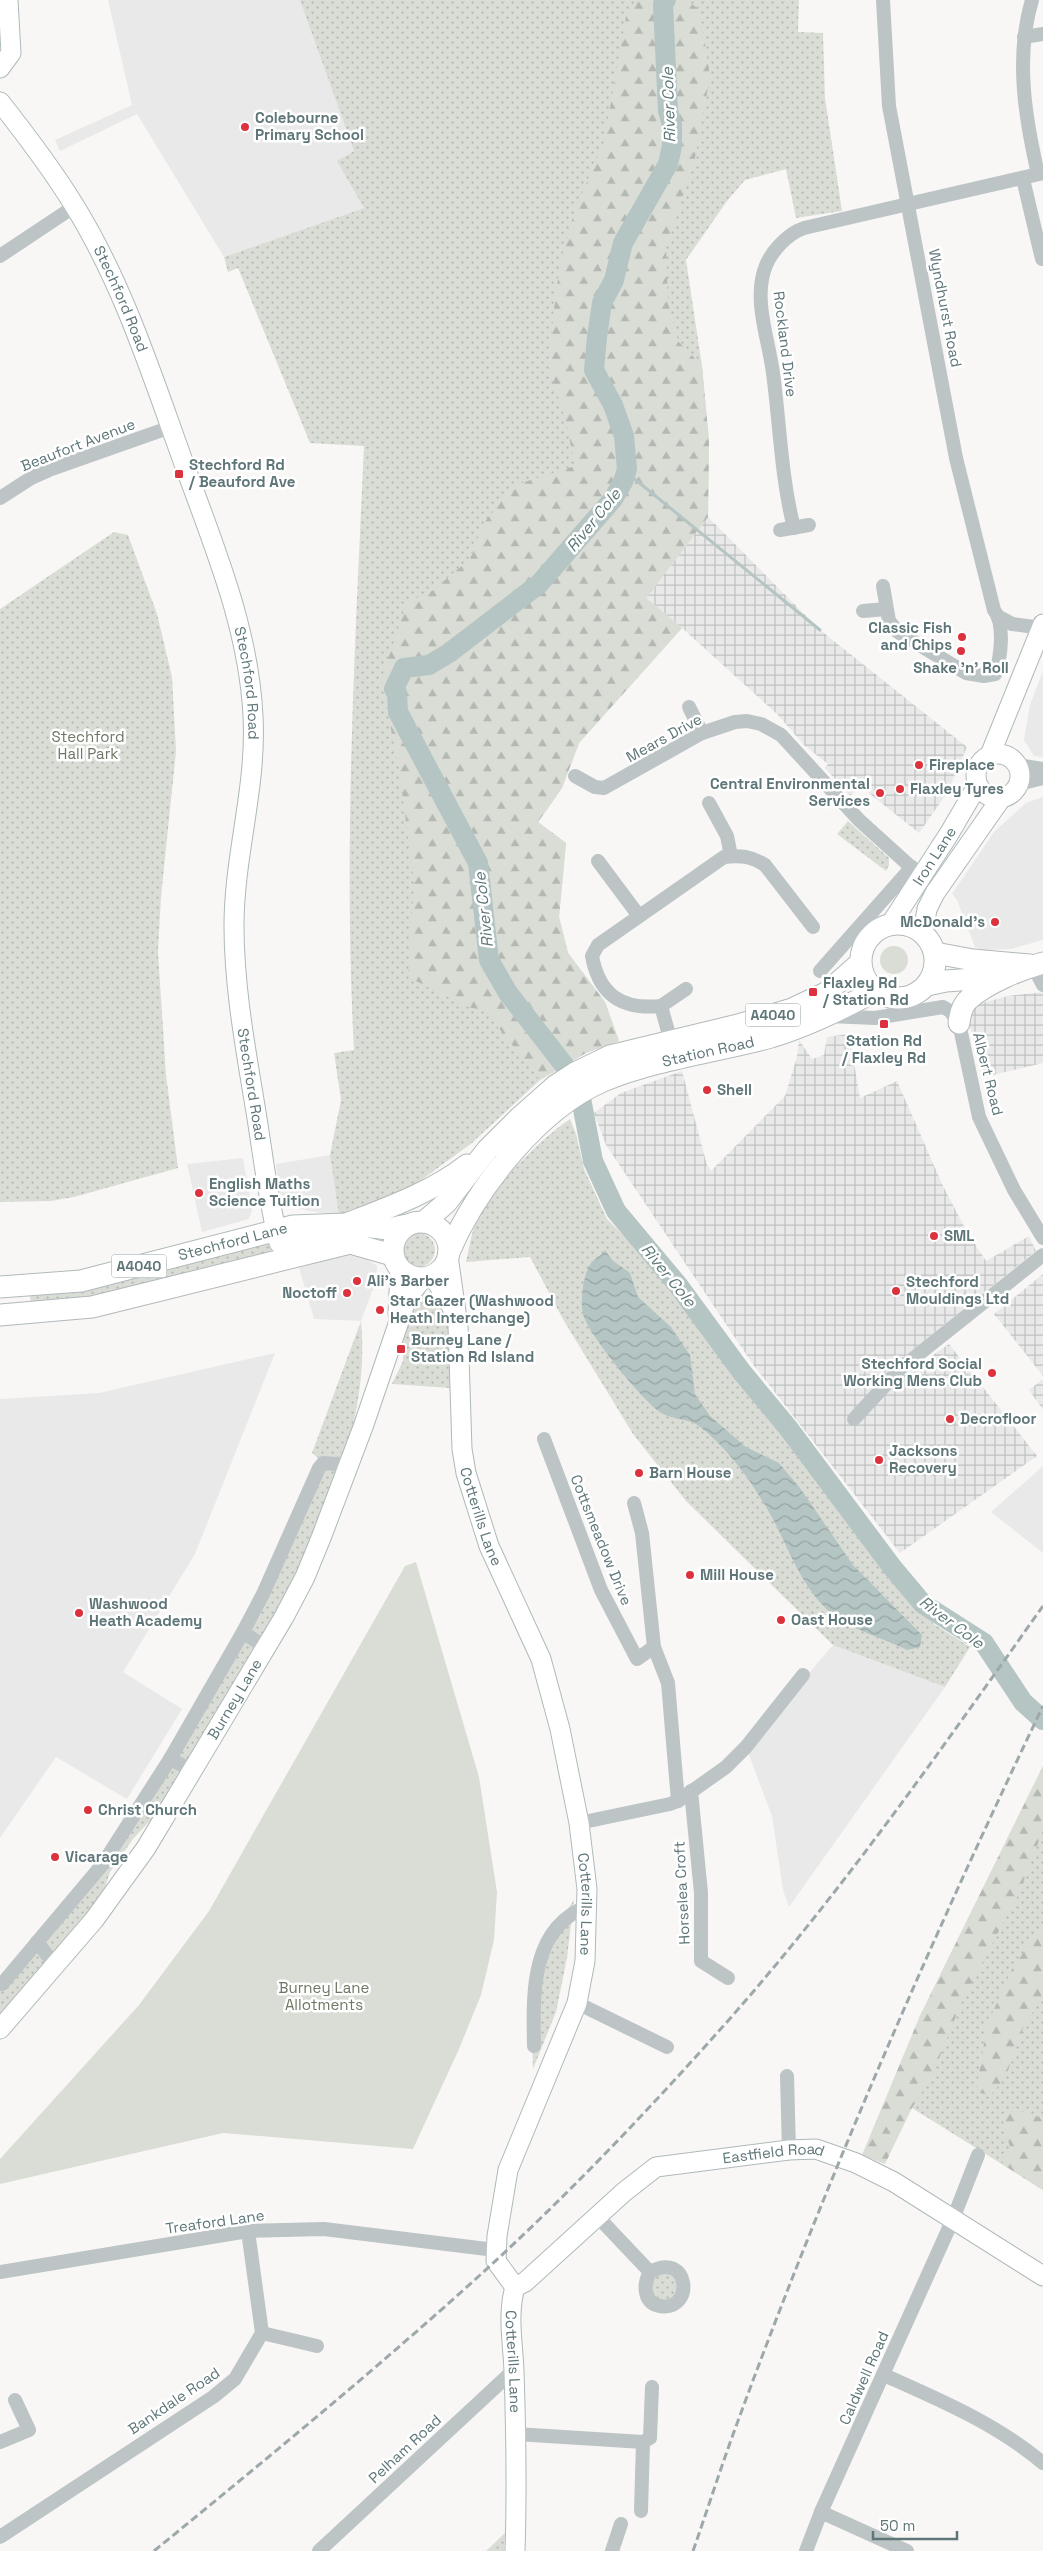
<svg xmlns="http://www.w3.org/2000/svg" width="1043" height="2551" viewBox="0 0 1043 2551" font-family="'Space Grotesk',sans-serif">
<defs>
<pattern id="industrial-grid" width="8" height="8" patternUnits="userSpaceOnUse" patternTransform="scale(1.25)"><rect width="8" height="8" fill="#e9e9e9"/><path d="M0 4h8M4 0v8" fill="none" stroke="#c0c1c2"/></pattern>
<pattern id="grass-dots" width="8" height="8" patternUnits="userSpaceOnUse" patternTransform="scale(1.25)"><rect width="8" height="8" fill="#daddd5"/><path d="M2 2h.1M6 6h.1" fill="none" stroke="#b4b8b2" stroke-width="1.8" stroke-linecap="round"/></pattern>
<pattern id="forest-firs" width="22" height="20" patternUnits="userSpaceOnUse" patternTransform="scale(1.25)"><rect width="22" height="20" fill="#daddd5"/><path d="M5 1l3.5 6h-7zM16 11l3.5 6h-7z" fill="#b4b8b2"/></pattern>
<pattern id="water-waves" width="16" height="10" patternUnits="userSpaceOnUse" patternTransform="scale(1.25)"><rect width="16" height="10" fill="#b4c5c4"/><path d="M0 5q4-4 8 0t8 0" fill="none" stroke="#96a5a4"/></pattern>
</defs>
<rect width="100%" height="100%" fill="#f8f7f5"/>
<g fill="#e9e9e9">
<polygon points="108,0 301,0 354,151 338,161 364,208 224,257 137,114 60,151 55,140 132,105"/>
<polygon points="1043,671 1043,757 1034,756 1024,740 1030,705"/>
<polygon points="1043,797 1043,940 1011,949 983,950 975,947 957,900 952,894 994,832 1026,803"/>
<polygon points="330,1155 339,1216 299,1209 287,1205 280,1199 276,1164"/>
<polygon points="243,1158 252,1210 249,1219 202,1232 187,1164"/>
<polygon points="338,1255 361,1255 377,1266 376,1281 361,1321 314,1319 312,1312 299,1268"/>
<polygon points="275,1353 195,1554 123,1672 182,1709 127,1799 56,1757 0,1838 0,1399 99,1393"/>
<polygon points="1043,1466 1043,1553 991,1512"/>
<polygon points="833,1645 945,1687 789,1907 783,1890 772,1816 746,1747"/>
</g>
<g fill="url(#industrial-grid)">
<polygon points="708,517 820,630 967,747 947,793 919,833 860,786 850,796 825,768 828,764 805,746 777,714 682,628 646,598"/>
<polygon points="1043,992 1043,1063 984,1077 966,1013 971,1006 1008,996"/>
<polygon points="849,1034 860,1098 897,1081 943,1186 967,1232 986,1261 1029,1236 1036,1251 894,1365 900,1378 949,1344 1037,1456 900,1553 752,1363 606,1145 594,1113 621,1093 682,1071 707,1165 711,1171 785,1096 797,1057 799,1040 812,1059 824,1055 827,1037"/>
<polygon points="1043,1274 1043,1376 994,1314"/>
<polygon points="1043,1379 1043,1410 1029,1390"/>
</g>
<g fill="url(#grass-dots)">
<path d="M300,0H799L798,32L823,33L825,98L842,211L796,218L786,169L745,180L727,201L686,260L702,366L709,441L708,517L646,598L682,628L579,743L562,788L538,822L566,843L559,917L568,953L605,1002L619,1041L586,1053L540,1080L472,1143L409,1189L339,1216L330,1155L341,1100L334,1053L354,1050C343,848 355,647 364,446L310,443L238,268L228,272L224,257L364,208L337,161L354,151Z"/>
<polygon points="114,532 128,535 157,614 172,677 176,751 161,897 158,952 166,1075 178,1168 74,1197 51,1201 0,1202 0,609"/>
<polygon points="848,821 889,858 889,865 886,871 837,834"/>
<path d="M570,1119L576,1134L584,1169L607,1219L661,1273L691,1311L746,1391L808,1465L894,1581L934,1624L970,1647L945,1687L833,1645L686,1501L633,1434L564,1321L530,1257L466,1262C469,1251 470,1239 474,1228C484,1195 541,1138 570,1119Z"/>
<circle cx="418" cy="1250" r="17"/>
<polygon points="268,1239 271,1252 92,1302 31,1308 30,1293"/>
<path d="M424,1293C457,1307 451,1359 451,1388L392,1384L403,1361L404,1333L417,1295Z"/>
<path d="M361,1321C373,1444 299,1574 239,1676C212,1721 186,1765 160,1810L133,1839L110,1872L102,1897L0,2017V1985L3,1989L178,1751L259,1617L318,1479L328,1466L312,1453Z"/>
<polygon points="1043,1766 1043,2190 912,2108 919,2018"/>
<polygon points="574,1900 567,1958 556,2012 533,2069 531,1983 549,1936"/>
<path d="M668,2274C680,2281 678,2288 673,2299L655,2301L648,2284L656,2275Z"/>
<polygon points="505,2533 504,2551 486,2551"/>
</g>
<g fill="url(#forest-firs)">
<polygon points="637,0 686,0 700,10 710,77 695,158 666,247 668,302 678,341 702,366 709,441 708,517 646,598 682,628 579,743 562,788 538,822 566,843 559,917 568,953 605,1002 619,1041 586,1053 540,1080 485,1011 468,1007 408,977 414,883 399,768 381,680 407,602 432,591 470,559 483,524 515,485 575,466 566,422 549,369 553,317 560,263 575,210 604,142 627,11"/>
<polygon points="1043,1766 1043,1830 1019,1893 962,2001 932,2076 912,2108 885,2164 862,2155 919,2018"/>
<polygon points="1043,1924 1043,1998 1025,2023 1006,2076 991,2095 976,2092 987,2025 1013,1967"/>
<polygon points="1016,2110 1043,2118 1043,2190 1002,2164 1010,2146 1003,2129 1004,2115"/>
</g>
<g fill="#daddd5">
<circle cx="894" cy="960" r="14"/>
<polygon points="416,1562 479,1777 497,1892 494,1940 481,1995 459,2049 413,2149 223,2133 0,2184 0,2159 139,2005 209,1911 405,1566"/>
</g>
<path fill="url(#water-waves)" d="M605,1250L612,1260L630,1273L638,1297L671,1327L690,1355L695,1394L710,1416L746,1447L779,1463L800,1488L853,1565L922,1635L920,1647L907,1650C885,1639 859,1632 838,1618C806,1597 791,1554 774,1521C755,1486 731,1451 699,1426C689,1418 671,1420 660,1412C643,1401 587,1333 583,1314C580,1301 583,1269 594,1260C599,1256 602,1255 605,1250Z"/>
<g fill="none" stroke-linecap="round" stroke-linejoin="round">
<polyline stroke="#b4c5c4" stroke-width="3" points="626,472 820,630"/>
<polyline stroke="#b4c5c4" stroke-width="20" points="666,0 663,4 668,111 672,125 672,146 668,164 623,243 614,280 602,303 597,337 594,370 613,405 624,436 627,469 623,482 613,499 539,584 449,653 429,665 404,668 394,689 397,693 398,712 478,863 489,960 508,993 578,1083 593,1161 616,1211 678,1285 741,1371 789,1429 892,1567 923,1604 984,1643 1023,1702 1043,1720"/>
<g stroke="#afb9ba" stroke-width="21">
<g id="secondary">
<polyline points="0,68 11,53 8,0"/>
<path id="s1" d="M0,102C26,135 52,169 74,205C125,287 154,382 187,472C216,551 249,631 253,716C257,787 234,855 234,926C234,988 246,1051 256,1112C263,1155 268,1200 279,1243C299,1247 321,1238 342,1241"/>
<circle cx="998" cy="776" r="22"/>
<polyline points="990,755 1043,624"/>
<path id="s2" d="M890,925L949,834L977,786"/>
<polyline points="923,933 927,909 935,893 1002,797"/>
<path id="s3" d="M448,1256L458,1326L462,1449L466,1473L489,1546L541,1659L560,1729L579,1823L587,1889L585,1961L577,2003L508,2170L497,2236L496,2261L515,2287"/>
<polyline points="433,1276 453,1309"/>
<polyline points="398,1314 400,1271"/>
<path id="s4" d="M0,2029L94,1920L146,1848L284,1617L305,1577L321,1538L363,1427L407,1298L422,1279"/>
<path id="s5" d="M515,2287L525,2282L624,2192L656,2167L789,2150L816,2149L856,2163L894,2182L1043,2276"/>
<path id="s6" d="M515,2287C507,2315 513,2343 514,2371C516,2431 517,2491 515,2551"/>
</g>
</g>
<g stroke="#b1b9ba" stroke-width="23">
<g id="primary">
<circle cx="898" cy="961" r="37"/>
<polyline points="935,953 973,960 1030,965"/>
<polyline points="927,985 946,981 1001,977"/>
<path d="M959,1023C960,1014 962,1005 969,999C987,983 1021,969 1043,963"/>
<circle cx="421" cy="1250" r="28"/>
<polyline points="424,1222 446,1203 487,1150 520,1117 555,1086 575,1073 610,1056 738,1025 792,1009 826,993 860,963"/>
<path d="M349,1223C390,1207 432,1192 467,1165"/>
<path id="s7" d="M449,1252C476,1189 538,1109 603,1081C657,1059 715,1052 771,1037C808,1026 842,1009 875,991"/>
<path id="s8" d="M0,1287L81,1281L293,1226L346,1224L389,1229L407,1225"/>
<polyline points="0,1315 92,1307 350,1243 392,1255"/>
</g>
</g>
<g stroke="#bdc4c5" stroke-width="14">
<path d="M1032,0C1015,57 1025,117 1038,174"/>
<polyline points="1024,37 1043,34"/>
<polyline points="1023,179 1042,259"/>
<polyline points="0,256 75,206"/>
<polyline points="0,498 31,478 49,470 171,427"/>
<path d="M794,528C781,477 780,425 773,373C769,341 754,303 764,271C769,253 787,234 804,228L1043,173"/>
<polyline points="780,530 809,525"/>
<path d="M883,586L889,621L898,632L966,673L984,676L995,674C1001,658 1005,624 994,610L956,458L889,106L883,0"/>
<polyline points="863,611 886,609"/>
<polyline points="999,617 1012,624 1042,628"/>
<polyline points="689,707 702,733"/>
<polyline points="1018,765 1043,769"/>
<polyline points="575,776 595,787 604,788 702,733 735,722 747,721 761,724 781,735 859,820 922,877"/>
<polyline points="1019,784 1043,778"/>
<polyline points="709,803 727,836 731,856"/>
<polyline points="598,861 639,916"/>
<polyline points="1033,966 1043,985"/>
<polyline points="820,971 912,867"/>
<polyline points="661,1006 686,989"/>
<polyline points="829,1016 875,1018 943,1007 950,1011 959,1023 979,1117 1014,1190 1043,1238"/>
<path d="M671,1042L661,1006C622,1010 599,995 592,956L598,945L724,857C740,855 751,856 765,865L813,927"/>
<polyline points="854,1419 900,1369 1043,1255"/>
<polyline points="544,1439 601,1590 637,1659 654,1647"/>
<polyline points="634,1503 642,1533 654,1647 668,1683 678,1801"/>
<polyline points="243,1632 263,1594 319,1468 323,1463 348,1465"/>
<polyline points="170,1759 194,1771"/>
<polyline points="691,1791 701,1893 701,1961 728,1978"/>
<polyline points="579,1823 670,1804 678,1801 726,1767 746,1747 803,1675"/>
<polyline points="37,1942 55,1965"/>
<polyline points="2,1984 102,1865 170,1759 243,1632 266,1648"/>
<polyline points="577,2003 667,2047"/>
<path d="M534,2046C533,1994 530,1928 588,1906"/>
<polyline points="787,2076 789,2150"/>
<path d="M597,2216L650,2272C690,2250 695,2312 660,2306C643,2303 643,2284 650,2272"/>
<polyline points="0,2272 248,2231 324,2229 495,2250"/>
<polyline points="262,2333 317,2346"/>
<path d="M884,2375C940,2400 995,2423 1043,2463"/>
<polyline points="516,2434 643,2442"/>
<polyline points="0,2442 29,2430 15,2400"/>
<polyline points="641,2511 643,2442 650,2438 652,2387"/>
<polyline points="821,2512 907,2551"/>
<polyline points="0,2537 213,2397 235,2379 262,2333 248,2231"/>
<polyline points="319,2551 514,2370"/>
<polyline points="612,2551 621,2524"/>
<polyline points="806,2551 821,2512 953,2219 978,2155"/>
</g>
<use href="#secondary" stroke="#fff" stroke-width="19"/>
<use href="#primary" stroke="#fff" stroke-width="21"/>
<g stroke="#9da8aa" stroke-width="3" stroke-dasharray="8 4" stroke-linecap="butt">
<path d="M154,2551C264,2461 374,2371 479,2276C566,2197 648,2111 726,2023C842,1892 942,1748 1043,1606"/>
<path d="M693,2551C707,2511 720,2470 735,2429C825,2183 930,1942 1043,1706"/>
</g>
</g>
<g fill="#db323d" stroke="#fff" stroke-width="2">
<circle cx="245" cy="127" r="5"/>
<rect x="174" y="469" width="10" height="10" rx="2.5"/>
<circle cx="962" cy="637" r="5"/>
<circle cx="961" cy="651" r="5"/>
<circle cx="919" cy="765" r="5"/>
<circle cx="900" cy="789" r="5"/>
<circle cx="880" cy="793" r="5"/>
<circle cx="995" cy="922" r="5"/>
<rect x="808" y="987" width="10" height="10" rx="2.5"/>
<rect x="879" y="1019" width="10" height="10" rx="2.5"/>
<circle cx="707" cy="1090" r="5"/>
<circle cx="199" cy="1193" r="5"/>
<circle cx="934" cy="1236" r="5"/>
<circle cx="357" cy="1281" r="5"/>
<circle cx="896" cy="1291" r="5"/>
<circle cx="347" cy="1293" r="5"/>
<circle cx="380" cy="1310" r="5"/>
<rect x="396" y="1344" width="10" height="10" rx="2.5"/>
<circle cx="992" cy="1373" r="5"/>
<circle cx="950" cy="1419" r="5"/>
<circle cx="879" cy="1460" r="5"/>
<circle cx="639" cy="1473" r="5"/>
<circle cx="690" cy="1575" r="5"/>
<circle cx="79" cy="1613" r="5"/>
<circle cx="781" cy="1620" r="5"/>
<circle cx="88" cy="1810" r="5"/>
<circle cx="55" cy="1857" r="5"/>
</g>
<g text-anchor="middle" stroke-width="5" stroke-linejoin="round" paint-order="stroke">
<g fill="#fff" stroke="#8f9fa1" stroke-width="1">
<rect x="745.5" y="1003.5" width="55" height="23" rx="4"/>
<rect x="111.5" y="1254.5" width="55" height="23" rx="4"/>
</g>
<g font-size="14" font-weight="bold" fill="#5f7679">
<text x="773" y="1020">A4040</text>
<text x="139" y="1271">A4040</text>
</g>
<g font-size="15" font-weight="bold" fill="#5f7679" stroke="#fff" text-anchor="start">
<text x="255" y="123">Colebourne<tspan x="255" dy="17">Primary School</tspan></text>
<text x="189" y="470">Stechford Rd<tspan x="189" dy="17">/ Beauford Ave</tspan></text>
<text x="952" y="633" text-anchor="end">Classic Fish<tspan x="952" dy="17">and Chips</tspan></text>
<text x="961" y="673" text-anchor="middle">Shake 'n' Roll</text>
<text x="929" y="770">Fireplace</text>
<text x="870" y="789" text-anchor="end">Central Environmental<tspan x="870" dy="17">Services</tspan></text>
<text x="910" y="794">Flaxley Tyres</text>
<text x="985" y="927" text-anchor="end">McDonald's</text>
<text x="823" y="988">Flaxley Rd<tspan x="823" dy="17">/ Station Rd</tspan></text>
<text x="884" y="1046" text-anchor="middle">Station Rd<tspan x="884" dy="17">/ Flaxley Rd</tspan></text>
<text x="717" y="1095">Shell</text>
<text x="209" y="1189">English Maths<tspan x="209" dy="17">Science Tuition</tspan></text>
<text x="944" y="1241">SML</text>
<text x="367" y="1286">Ali's Barber</text>
<text x="906" y="1287">Stechford<tspan x="906" dy="17">Mouldings Ltd</tspan></text>
<text x="337" y="1298" text-anchor="end">Noctoff</text>
<text x="390" y="1306">Star Gazer (Washwood<tspan x="390" dy="17">Heath Interchange)</tspan></text>
<text x="411" y="1345">Burney Lane /<tspan x="411" dy="17">Station Rd Island</tspan></text>
<text x="982" y="1369" text-anchor="end">Stechford Social<tspan x="982" dy="17">Working Mens Club</tspan></text>
<text x="960" y="1424">Decrofloor</text>
<text x="889" y="1456">Jacksons<tspan x="889" dy="17">Recovery</tspan></text>
<text x="649" y="1478">Barn House</text>
<text x="700" y="1580">Mill House</text>
<text x="89" y="1609">Washwood<tspan x="89" dy="17">Heath Academy</tspan></text>
<text x="791" y="1625">Oast House</text>
<text x="98" y="1815">Christ Church</text>
<text x="65" y="1862">Vicarage</text>
</g>
<g font-size="15" fill="#5f7679" stroke="#fff">
<text dy="5" stroke="none"><textPath href="#s1" startOffset="232">Stechford Road</textPath></text>
<text transform="translate(945 308) rotate(79)" y="5">Wyndhurst Road</text>
<text transform="translate(785 344) rotate(83)" y="5">Rockland Drive</text>
<text transform="translate(78 445) rotate(-21)" y="5">Beaufort Avenue</text>
<text dy="5" stroke="none"><textPath href="#s1" startOffset="638">Stechford Road</textPath></text>
<text transform="translate(664 738) rotate(-29)" y="5">Mears Drive</text>
<text dy="5" stroke="none"><textPath href="#s2" startOffset="82">Iron Lane</textPath></text>
<text dy="5" stroke="none"><textPath href="#s7" startOffset="344">Station Road</textPath></text>
<text transform="translate(988 1074) rotate(76)" y="5">Albert Road</text>
<text dy="5" stroke="none"><textPath href="#s1" startOffset="1042">Stechford Road</textPath></text>
<text dy="5" stroke="none"><textPath href="#s8" startOffset="238">Stechford Lane</textPath></text>
<text dy="5" stroke="none"><textPath href="#s3" startOffset="264">Cotterills Lane</textPath></text>
<text transform="translate(601 1540) rotate(68)" y="5">Cottsmeadow Drive</text>
<text dy="5" stroke="none"><textPath href="#s4" startOffset="406">Burney Lane</textPath></text>
<text transform="translate(682 1893) rotate(-93)" y="5">Horselea Croft</text>
<text dy="5" stroke="none"><textPath href="#s3" startOffset="669">Cotterills Lane</textPath></text>
<text dy="5" stroke="none"><textPath href="#s5" startOffset="304">Eastfield Road</textPath></text>
<text transform="translate(215 2222) rotate(-8)" y="5">Treaford Lane</text>
<text dy="5" stroke="none"><textPath href="#s6" startOffset="75">Cotterills Lane</textPath></text>
<text transform="translate(864 2378) rotate(-66)" y="5">Caldwell Road</text>
<text transform="translate(174 2401) rotate(-34)" y="5">Bankdale Road</text>
<text transform="translate(405 2449) rotate(-43)" y="5">Pelham Road</text>
</g>
<g font-size="15" fill="#6d7763" stroke="#fff">
<text x="88" y="742">Stechford<tspan x="88" dy="17">Hall Park</tspan></text>
<text x="324" y="1993">Burney Lane<tspan x="324" dy="17">Allotments</tspan></text>
</g>
<g font-size="16" font-style="italic" fill="#5f7978" stroke="#fff">
<text transform="translate(668 105) rotate(-92)" y="6">River Cole</text>
<text transform="translate(593 520) rotate(-51)" y="6">River Cole</text>
<text transform="translate(483 910) rotate(-96)" y="6">River Cole</text>
<text transform="translate(669 1275) rotate(51)" y="6">River Cole</text>
<text transform="translate(952 1622) rotate(37)" y="6">River Cole</text>
</g>
</g>
<path d="M873 2531v8h84v-8" fill="none" stroke="#5f7679" stroke-width="2.5"/>
<text x="880" y="2531" font-size="15" fill="#5f7679" stroke="#ffffff" stroke-width="4" paint-order="stroke">50 m</text>
</svg>
